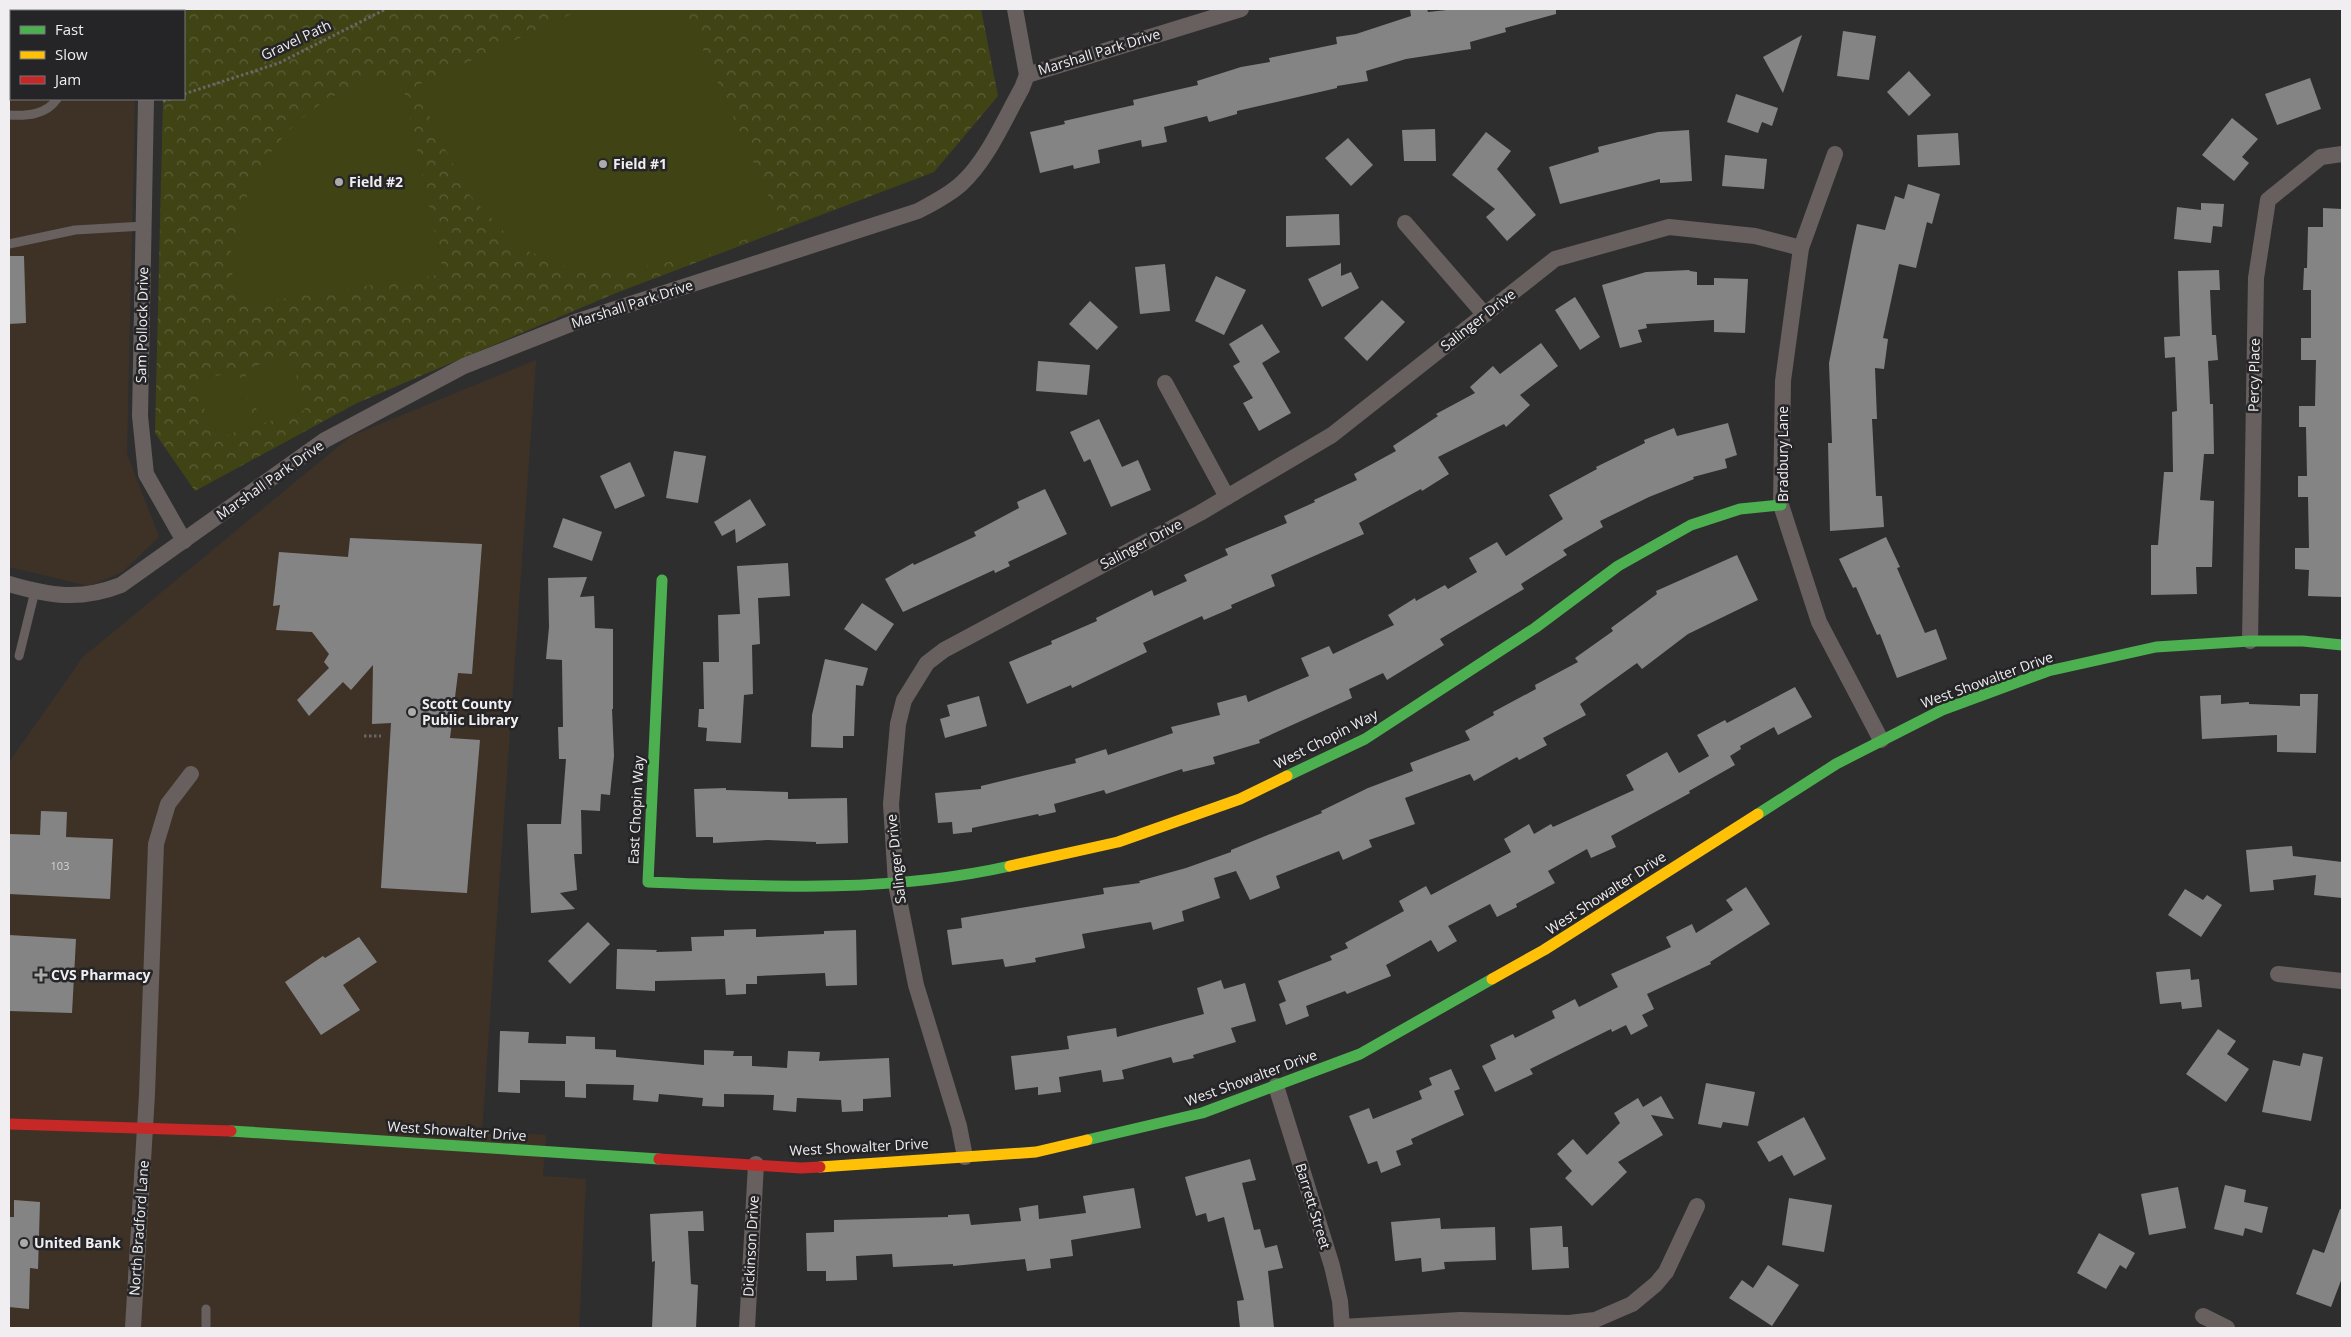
<svg xmlns="http://www.w3.org/2000/svg" width="2351" height="1337" viewBox="0 0 2351 1337" font-family="'Open Sans',sans-serif">
<defs>
<pattern id="park-crowns" width="20" height="18" patternUnits="userSpaceOnUse" patternTransform="scale(1.25)"><rect width="20" height="18" fill="#404415"/><path d="M2 6a3 3 0 1 1 6 0M12 15a3 3 0 1 1 6 0" fill="none" stroke="#5c5f37"/></pattern>
</defs>
<rect width="100%" height="100%" fill="#2f2e2f"/>
<g fill="#3e3226">
<polygon points="9,9 137,9 137,11 11,11 11,99 135,99 127,454 159,537 122,572 89,586 9,567"/>
<polygon points="536,360 482,1131 546,1135 543,1176 586,1179 579,1328 9,1328 9,762 83,657 351,436"/>
</g>
<polygon fill="url(#park-crowns)" points="165,9 981,9 998,96 934,172 616,293 357,403 195,491 155,433 163,99 184,99 184,11 165,11"/>
<g fill="#404415">
<polygon points="582,9 685,9 781,224 705,256 628,269 568,267 518,247 467,192 438,135 416,86"/>
<path d="M400,72L444,274L237,306C235,288 230,267 231,250C232,241 236,232 238,224C259,143 318,88 400,72Z"/>
<polygon points="291,356 305,410 261,424 244,369"/>
<polygon points="238,370 256,425 215,439 195,382"/>
</g>
<g fill="#858485">
<polygon points="1410,9 1427,9 1428,12 1456,9 1556,9 1556,14 1505,28 1506,32 1470,42 1471,49 1406,59 1366,71 1368,81 1337,86 1337,88 1237,111 1237,114 1209,122 1207,116 1164,127 1167,142 1142,147 1141,140 1098,150 1100,163 1074,169 1073,165 1040,173 1030,132 1065,124 1064,121 1134,105 1133,100 1198,85 1197,81 1241,67 1270,62 1269,58 1337,44 1336,37 1356,34 1411,16"/>
<polygon points="1843,31 1876,36 1869,80 1837,76"/>
<polygon points="1802,35 1783,93 1763,57"/>
<polygon points="1909,71 1931,95 1909,116 1887,92"/>
<polygon points="2310,78 2321,109 2277,125 2265,94"/>
<polygon points="1736,94 1778,108 1772,126 1762,122 1758,133 1727,122"/>
<polygon points="2232,118 2258,139 2242,157 2249,163 2234,181 2202,155"/>
<polygon points="1435,129 1436,161 1404,161 1402,130"/>
<polygon points="1689,130 1692,181 1660,183 1660,179 1560,204 1549,167 1599,152 1598,147 1658,132"/>
<polygon points="1486,132 1511,151 1497,169 1536,215 1507,241 1486,217 1495,209 1452,175"/>
<polygon points="1958,133 1960,165 1918,167 1917,135"/>
<polygon points="1348,138 1373,165 1351,186 1325,158"/>
<polygon points="1725,155 1767,159 1764,189 1722,186"/>
<polygon points="1908,184 1940,194 1932,224 1927,222 1916,268 1899,264 1883,338 1888,339 1884,369 1875,368 1877,419 1872,419 1876,496 1882,496 1884,527 1830,531 1828,443 1832,443 1829,363 1852,247 1857,224 1885,230 1895,196 1904,199"/>
<polygon points="2201,203 2224,204 2222,227 2213,226 2211,243 2174,239 2177,207 2201,210"/>
<polygon points="2323,208 2342,209 2342,597 2308,596 2309,570 2295,569 2295,548 2309,548 2308,497 2298,497 2298,476 2307,476 2306,427 2299,427 2299,406 2315,406 2316,360 2301,360 2301,338 2311,338 2311,290 2303,290 2304,268 2307,268 2308,227 2323,227"/>
<polygon points="1339,214 1340,245 1286,247 1286,216"/>
<polygon points="9,256 24,256 26,323 9,324"/>
<polygon points="1341,263 1341,276 1351,272 1359,288 1322,307 1308,279"/>
<polygon points="1165,264 1170,311 1140,314 1135,267"/>
<polygon points="1689,270 1690,271 1697,272 1697,285 1714,285 1714,278 1748,279 1745,333 1714,332 1714,320 1646,324 1647,328 1638,330 1642,342 1620,348 1602,285 1646,272"/>
<polygon points="2219,270 2220,290 2210,290 2212,335 2216,335 2218,360 2208,361 2210,404 2213,404 2214,454 2204,454 2200,500 2214,501 2212,567 2196,567 2197,594 2151,595 2151,545 2158,545 2164,472 2173,472 2172,412 2177,411 2175,357 2165,358 2164,337 2180,336 2178,271"/>
<polygon points="1216,276 1246,290 1224,335 1195,321"/>
<polygon points="1575,297 1600,337 1580,350 1555,310"/>
<polygon points="1382,300 1405,322 1367,361 1344,338"/>
<polygon points="1090,301 1118,327 1097,350 1069,324"/>
<polygon points="1262,324 1280,352 1262,363 1291,413 1259,431 1243,403 1253,398 1233,366 1240,362 1229,344"/>
<polygon points="1541,343 1558,366 1520,395 1530,405 1506,427 1504,424 1438,457 1449,474 1422,491 1421,489 1359,523 1364,534 1271,575 1275,586 1231,605 1232,608 1204,620 1202,616 1143,643 1147,652 1072,688 1071,685 1027,704 1009,662 1052,644 1051,641 1097,621 1096,618 1152,590 1154,596 1187,581 1184,575 1228,555 1225,549 1287,523 1284,516 1315,502 1314,500 1357,480 1354,474 1396,451 1393,446 1438,416 1436,414 1475,393 1470,387 1493,366 1500,374"/>
<polygon points="1038,361 1090,365 1087,395 1036,391"/>
<polygon points="1099,419 1122,467 1138,460 1151,490 1111,507 1090,459 1084,462 1070,432"/>
<polygon points="1728,423 1737,455 1725,459 1727,468 1693,477 1694,479 1649,497 1600,521 1603,527 1563,550 1567,555 1521,584 1524,589 1440,639 1444,645 1387,680 1383,673 1349,689 1352,698 1259,740 1260,743 1213,757 1215,764 1183,772 1182,769 1106,794 1104,790 1054,804 1056,812 1039,816 1038,814 972,828 972,832 953,834 952,822 938,823 935,793 981,789 981,786 1076,763 1075,759 1106,749 1108,755 1173,733 1171,727 1220,715 1217,703 1246,695 1248,702 1309,676 1301,658 1329,646 1333,654 1394,625 1388,615 1415,598 1416,601 1445,585 1448,589 1477,572 1469,558 1497,542 1506,556 1563,519 1549,495 1597,469 1596,467 1645,443 1644,440 1674,428 1677,436"/>
<polygon points="674,451 706,456 698,503 666,498"/>
<polygon points="630,462 645,496 615,509 600,476"/>
<polygon points="1045,489 1067,534 1008,562 1010,566 995,573 994,570 903,612 885,579 913,563 914,565 976,536 974,532 1019,508 1017,502"/>
<polygon points="750,499 766,525 736,543 735,529 722,536 714,522"/>
<polygon points="563,518 602,532 592,561 553,547"/>
<polygon points="1886,537 1900,567 1897,568 1925,633 1936,629 1947,659 1897,678 1880,634 1877,635 1856,587 1853,588 1839,559"/>
<polygon points="350,538 482,544 472,674 458,673 450,738 480,740 467,893 381,888 391,723 372,724 373,665 351,690 343,682 309,716 297,700 329,668 324,662 329,654 312,632 276,630 280,605 273,606 279,552 348,557"/>
<polygon points="1737,555 1758,600 1688,634 1642,669 1637,663 1580,704 1586,715 1543,738 1547,745 1519,760 1517,757 1474,781 1470,774 1405,798 1415,824 1369,840 1372,847 1343,860 1339,851 1276,876 1280,888 1250,900 1236,871 1214,878 1220,898 1182,911 1184,921 1153,930 1151,922 1082,934 1085,948 1035,958 1036,962 1005,967 1003,959 952,965 947,930 962,928 961,918 1104,894 1103,888 1140,883 1139,881 1186,868 1231,852 1231,850 1322,813 1321,811 1368,788 1413,771 1410,763 1470,740 1465,731 1494,715 1493,712 1536,689 1535,685 1578,662 1575,658 1613,631 1611,628 1657,594 1656,591"/>
<polygon points="788,563 790,596 758,598 760,644 752,645 753,694 744,695 741,743 706,741 707,728 698,727 699,709 704,709 703,662 719,662 718,615 740,614 737,566"/>
<polygon points="587,577 580,597 594,596 595,628 613,629 613,709 612,709 614,756 610,795 601,794 600,811 581,810 582,854 574,854 577,890 560,893 575,909 531,913 527,824 561,824 566,759 559,759 558,727 563,727 562,660 546,659 549,627 548,578"/>
<polygon points="862,603 894,624 876,651 844,629"/>
<polygon points="825,659 868,668 863,686 856,685 854,736 843,736 843,748 811,747 812,715"/>
<polygon points="1795,687 1812,717 1778,735 1774,727 1740,746 1741,749 1730,756 1735,765 1689,791 1690,793 1611,836 1616,847 1591,858 1587,849 1548,871 1555,883 1516,904 1517,907 1497,917 1490,904 1448,926 1457,941 1438,952 1431,940 1386,965 1391,976 1347,994 1345,991 1306,1006 1309,1016 1286,1025 1279,1004 1286,1001 1278,981 1332,960 1330,956 1348,948 1345,943 1404,911 1399,901 1426,886 1431,895 1511,852 1504,839 1529,824 1534,834 1551,824 1553,827 1634,790 1626,775 1667,752 1679,773 1709,756 1697,735 1725,720 1727,723"/>
<polygon points="2300,694 2318,694 2316,753 2277,752 2277,735 2202,739 2200,696 2221,695 2221,704 2249,702 2249,704 2300,706"/>
<polygon points="979,696 987,726 945,738 940,719 950,716 947,705"/>
<polygon points="726,788 726,790 788,792 788,799 847,798 848,843 816,844 816,842 768,840 713,843 713,837 696,837 694,789"/>
<polygon points="41,811 67,812 66,837 113,839 110,899 9,894 9,834 40,835"/>
<polygon points="2292,846 2293,856 2342,862 2342,898 2314,895 2316,875 2273,880 2274,890 2250,892 2246,850"/>
<polygon points="1746,887 1770,924 1710,962 1711,964 1647,994 1654,1009 1642,1015 1648,1026 1631,1035 1626,1025 1612,1032 1611,1029 1530,1069 1533,1074 1495,1092 1482,1066 1496,1059 1490,1045 1513,1034 1515,1038 1555,1018 1552,1011 1575,999 1579,1007 1618,987 1611,974 1671,947 1666,937 1692,924 1696,933 1733,910 1726,900"/>
<polygon points="2185,889 2203,900 2207,895 2222,905 2201,937 2168,915"/>
<polygon points="588,922 610,944 570,984 548,961"/>
<polygon points="756,929 756,937 824,934 824,931 856,930 857,985 826,986 825,973 757,976 757,984 746,984 746,994 726,995 725,979 655,981 655,991 616,989 617,949 657,950 656,952 692,951 691,937 724,936 724,930"/>
<polygon points="9,935 76,939 72,1013 9,1011"/>
<polygon points="359,937 377,962 343,985 360,1010 321,1035 285,982 323,956 325,958"/>
<polygon points="2190,969 2191,980 2199,979 2202,1007 2182,1009 2181,1002 2160,1004 2156,972"/>
<polygon points="1221,980 1224,989 1245,983 1256,1021 1231,1028 1236,1042 1193,1055 1194,1058 1173,1063 1171,1057 1122,1070 1124,1079 1103,1082 1101,1070 1059,1077 1061,1092 1038,1095 1038,1087 1015,1090 1011,1056 1069,1049 1067,1036 1116,1028 1117,1037 1204,1014 1197,988"/>
<polygon points="2218,1029 2236,1041 2227,1054 2249,1069 2226,1102 2186,1074"/>
<polygon points="500,1031 529,1032 528,1043 566,1044 566,1036 595,1037 595,1049 616,1050 616,1057 704,1065 704,1050 734,1051 733,1056 752,1056 752,1066 787,1068 788,1051 820,1052 819,1061 889,1058 891,1097 863,1099 863,1111 842,1112 841,1100 797,1098 796,1112 773,1110 774,1095 724,1094 724,1107 702,1106 703,1098 659,1094 658,1102 633,1100 634,1085 586,1084 586,1098 565,1097 565,1081 520,1080 520,1093 498,1092"/>
<polygon points="2303,1053 2323,1057 2311,1121 2262,1112 2273,1060 2300,1066"/>
<polygon points="1451,1069 1460,1089 1454,1091 1464,1115 1411,1139 1413,1144 1396,1151 1401,1165 1381,1173 1377,1161 1368,1164 1349,1116 1369,1108 1373,1119 1422,1099 1419,1091 1432,1085 1429,1078"/>
<polygon points="1706,1083 1755,1092 1748,1126 1723,1122 1721,1128 1698,1124"/>
<polygon points="1661,1096 1674,1119 1651,1115 1663,1135 1618,1162 1627,1172 1592,1206 1565,1178 1572,1171 1557,1154 1573,1139 1587,1155 1620,1123 1614,1113 1638,1098 1643,1107"/>
<polygon points="1804,1117 1826,1159 1794,1176 1782,1155 1769,1162 1757,1142"/>
<polygon points="1250,1159 1256,1180 1242,1183 1254,1230 1260,1229 1265,1248 1277,1245 1283,1268 1268,1271 1274,1328 1240,1328 1237,1301 1244,1300 1224,1217 1208,1222 1206,1213 1196,1216 1185,1177"/>
<polygon points="2225,1185 2246,1190 2244,1202 2268,1207 2262,1233 2245,1228 2243,1236 2214,1229"/>
<polygon points="2178,1187 2186,1228 2149,1235 2141,1194"/>
<polygon points="1134,1188 1141,1228 1071,1240 1073,1256 1050,1259 1051,1268 1027,1271 1025,1259 953,1266 953,1264 893,1267 892,1254 856,1256 857,1280 826,1281 826,1271 807,1271 806,1233 834,1232 834,1220 948,1217 948,1215 969,1214 971,1225 1021,1221 1019,1208 1038,1205 1039,1219 1086,1213 1083,1196"/>
<polygon points="1789,1198 1832,1205 1824,1252 1782,1245"/>
<polygon points="14,1200 40,1202 38,1269 30,1268 29,1309 9,1307 9,1217 14,1217"/>
<polygon points="2340,1209 2342,1209 2342,1278 2331,1307 2296,1294 2313,1249 2324,1253"/>
<polygon points="703,1211 704,1231 688,1231 691,1284 698,1285 696,1328 652,1328 655,1261 652,1262 650,1214"/>
<polygon points="1440,1218 1441,1229 1495,1227 1496,1260 1444,1262 1445,1269 1422,1272 1421,1258 1395,1261 1391,1222"/>
<polygon points="1562,1226 1563,1247 1568,1247 1569,1268 1532,1270 1530,1228"/>
<polygon points="2099,1233 2135,1253 2126,1269 2120,1265 2106,1289 2077,1273"/>
<polygon points="1768,1265 1799,1285 1772,1326 1729,1298 1742,1280 1753,1288"/>
</g>
<g fill="none" stroke-linecap="round" stroke-linejoin="round">
<g stroke="#6b6765" stroke-width="3" stroke-dasharray="2.5 2.5" stroke-linecap="butt">
<polyline points="184,94 279,63 386,9"/>
<polyline points="163,101 170,99"/>
<polyline points="364,736 381,736"/>
</g>
<g stroke="#67605e" stroke-width="9">
<path d="M9,115C27,116 46,115 57,99"/>
<polyline points="9,244 75,230 144,226"/>
<polyline points="19,656 35,591"/>
<polyline points="206,1328 206,1309"/>
</g>
<g stroke="#67605e" stroke-width="16">
<polyline points="1015,9 1027,75"/>
<polyline points="149,11 149,9"/>
<polyline points="146,99 140,416 146,474 184,541"/>
<polyline points="1835,154 1801,248 1783,381 1781,505 1819,622 1881,740"/>
<polyline points="1405,223 1485,315"/>
<polyline points="1165,383 1227,497"/>
<path d="M9,584C50,596 80,601 121,585L325,440L464,366L578,321L918,211C933,203 949,195 961,184C987,161 1005,118 1022,88L1027,75L1241,9"/>
<polyline points="2250,641 2256,278 2268,200 2321,157 2342,154"/>
<polyline points="2278,974 2342,981"/>
<polyline points="1276,1086 1332,1266 1340,1301 1342,1328"/>
<polyline points="965,1157 959,1126 916,985 896,884 891,804 898,724 904,700 927,663 944,650 1200,513 1332,435 1555,259 1669,227 1755,236 1801,248"/>
<polyline points="2203,1316 2227,1328"/>
<polyline points="1342,1327 1460,1320 1569,1323 1595,1320 1632,1304 1656,1284 1666,1272 1697,1206"/>
<polyline points="133,1328 147,1094 156,844 168,804 191,774"/>
<polyline points="747,1328 756,1164"/>
</g>
<g stroke="#4caf50" stroke-width="11">
<path d="M662,580L648,882C770,887 890,893 1010,866"/>
<polyline points="1287,776 1365,739 1535,628 1618,566 1691,525 1740,509 1781,505"/>
<polyline points="1758,814 1836,764 1942,710 2048,671 2156,647 2250,641 2303,641 2342,645"/>
<polyline points="231,1131 659,1159"/>
<polyline points="1087,1140 1202,1113 1360,1054 1492,979"/>
</g>
<g stroke="#ffc107" stroke-width="11">
<polyline points="1010,866 1118,842 1240,799 1287,776"/>
<polyline points="1492,979 1544,950 1758,814"/>
<polyline points="820,1167 1036,1152 1087,1140"/>
</g>
<g stroke="#c62828" stroke-width="11">
<polyline points="9,1124 231,1131"/>
<polyline points="659,1159 801,1168 820,1167"/>
</g>
</g>
<g fill="#acabac" stroke="#252426" stroke-width="2">
<circle cx="603" cy="164" r="5"/>
<circle cx="339" cy="182" r="5"/>
<circle cx="412" cy="712" r="5"/>
<path d="M38.5 967.5h5v5h5v5h-5v5h-5v-5h-5v-5h5z"/>
<circle cx="24" cy="1243" r="5"/>
</g>
<g text-anchor="middle" stroke-width="5" stroke-linejoin="round" paint-order="stroke">
<g font-size="11" fill="#d5d4d5">
<text x="60" y="870">103</text>
</g>
<g font-size="14" fill="#f0eef0" stroke="#252426">
<text transform="translate(296 40) rotate(-25)" y="5">Gravel Path</text>
<text transform="translate(1099 52) rotate(-17)" y="5">Marshall Park Drive</text>
<text transform="translate(632 304) rotate(-18)" y="5">Marshall Park Drive</text>
<text transform="translate(1478 320) rotate(-38)" y="5">Salinger Drive</text>
<text transform="translate(142 325) rotate(-89)" y="5">Sam Pollock Drive</text>
<text transform="translate(2254 375) rotate(-89)" y="5">Percy Place</text>
<text transform="translate(1783 454) rotate(-90)" y="5">Bradbury Lane</text>
<text transform="translate(270 480) rotate(-35)" y="5">Marshall Park Drive</text>
<text transform="translate(1141 544) rotate(-28)" y="5">Salinger Drive</text>
<text transform="translate(1987 680) rotate(-20)" y="5">West Showalter Drive</text>
<text transform="translate(1326 739) rotate(-27)" y="5">West Chopin Way</text>
<text transform="translate(636 810) rotate(-87)" y="5">East Chopin Way</text>
<text transform="translate(896 859) rotate(-96)" y="5">Salinger Drive</text>
<text transform="translate(1606 893) rotate(-33)" y="5">West Showalter Drive</text>
<text transform="translate(1251 1078) rotate(-20)" y="5">West Showalter Drive</text>
<text transform="translate(457 1131) rotate(4)" y="5">West Showalter Drive</text>
<text transform="translate(859 1147) rotate(-3)" y="5">West Showalter Drive</text>
<text transform="translate(1313 1206) rotate(73)" y="5">Barrett Street</text>
<text transform="translate(139 1228) rotate(-86)" y="5">North Bradford Lane</text>
<text transform="translate(751 1246) rotate(-87)" y="5">Dickinson Drive</text>
</g>
<g font-size="14" font-weight="bold" fill="#f0eef0" stroke="#252426" text-anchor="start">
<text x="613" y="169">Field #1</text>
<text x="349" y="187">Field #2</text>
<text x="422" y="709">Scott County<tspan x="422" dy="16">Public Library</tspan></text>
<text x="51" y="980">CVS Pharmacy</text>
<text x="34" y="1248">United Bank</text>
</g>
</g>
<rect width="2351" height="1337" fill="none" stroke="#f0eef0" stroke-width="20"/>
<rect x="10" y="10" width="175" height="90" fill="#252426" stroke="#767577"/>
<rect x="20" y="26" width="25" height="8" fill="#4caf50" stroke="#767577"/>
<text x="55" y="35" font-size="15" fill="#f0eef0">Fast</text>
<rect x="20" y="51" width="25" height="8" fill="#ffc107" stroke="#767577"/>
<text x="55" y="60" font-size="15" fill="#f0eef0">Slow</text>
<rect x="20" y="76" width="25" height="8" fill="#c62828" stroke="#767577"/>
<text x="55" y="85" font-size="15" fill="#f0eef0">Jam</text>
</svg>
